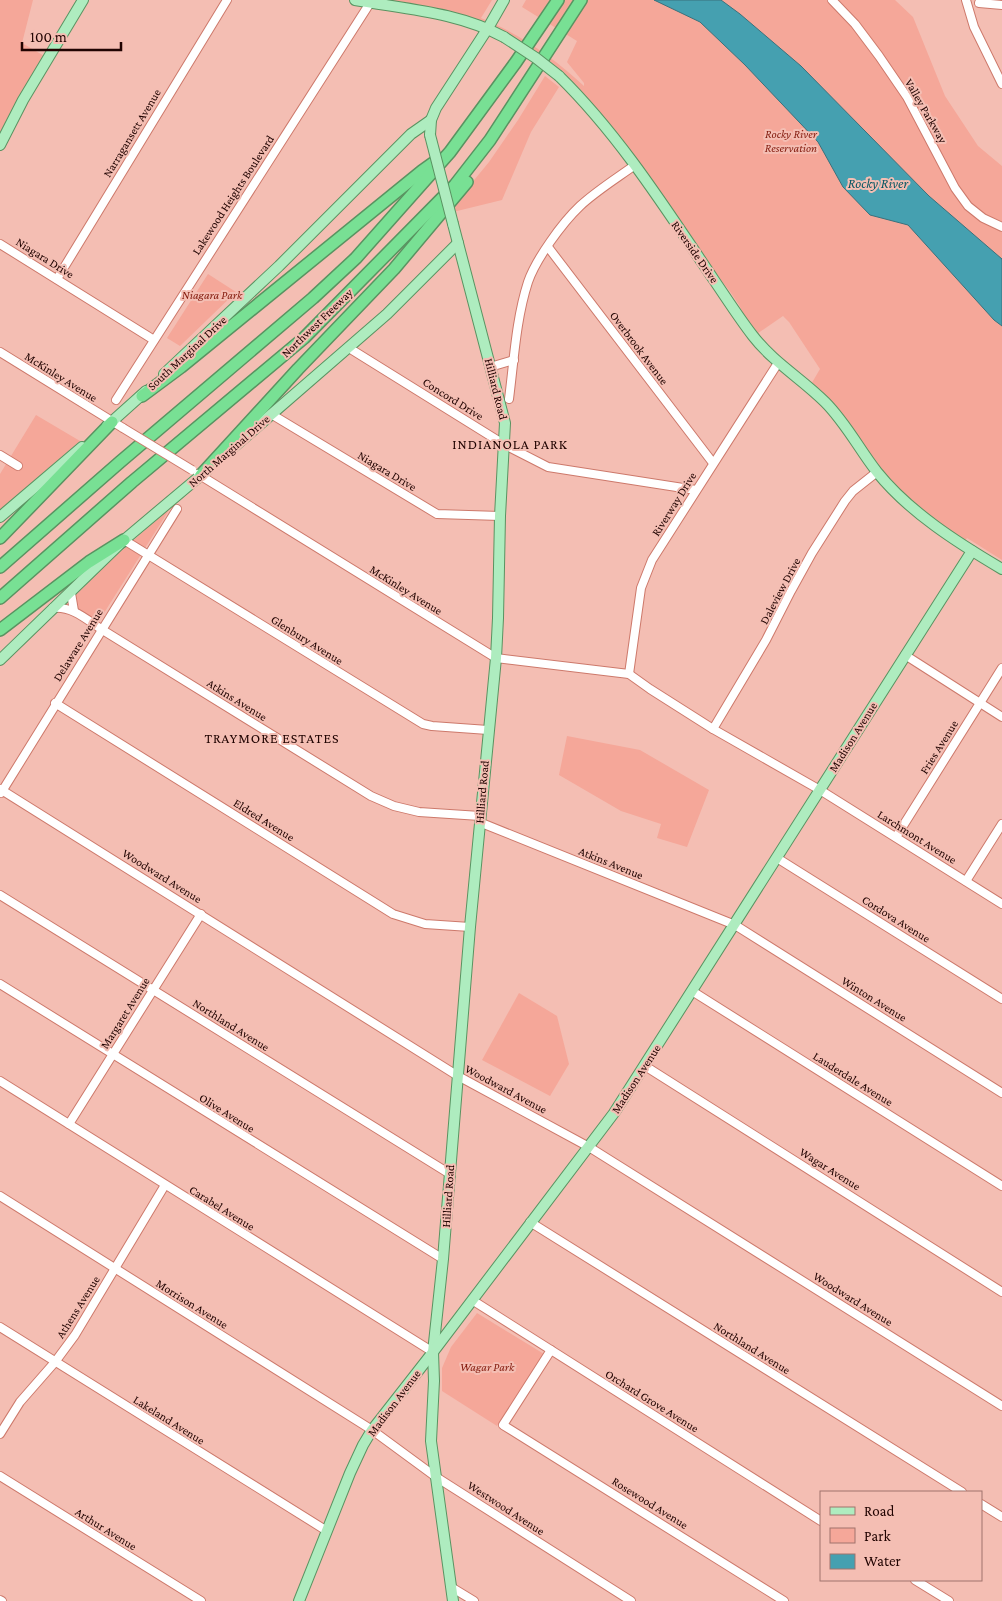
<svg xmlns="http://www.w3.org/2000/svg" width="1002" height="1601" viewBox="0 0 1002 1601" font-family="'Crimson Pro',serif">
<rect width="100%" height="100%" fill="#f4beb3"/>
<g fill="#f5a799">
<polygon points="0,0 33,0 22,43 46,57 0,141"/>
<path d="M354,0H492L481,18C520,34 553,57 584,86V83L567,62L577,41L522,7L526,0H895L913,17L945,96L978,146L1002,166V560L967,538L963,544L914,509L810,386L820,369L789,322L783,316L754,336L739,305L731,293L598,118L548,67L474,24Z"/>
<polygon points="545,76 559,87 531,132 502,200 453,212 452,207 489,162 518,120"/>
<polygon points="208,274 236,292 180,346 167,338"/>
<polygon points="36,415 80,441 0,510 0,474"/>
<polygon points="171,507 97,624 68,606 67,599"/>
<polygon points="567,736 640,750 709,790 687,847 657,838 661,824 621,811 559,775"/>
<polygon points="519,993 557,1016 569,1064 550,1096 482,1060"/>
<polygon points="477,1313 544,1354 497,1426 442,1391 442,1368 451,1347"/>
</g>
<polygon fill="#45a0b0" stroke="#3a717c" points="654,0 721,0 740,14 801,66 929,196 1002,259 1002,326 994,320 908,225 870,215 843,187 818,142 745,65 700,22"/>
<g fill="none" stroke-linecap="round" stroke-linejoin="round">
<g stroke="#cd796b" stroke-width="10">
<g id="minor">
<polyline points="832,0 855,24 879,56 907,97 955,188 968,206 983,218 1002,227"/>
<polyline points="966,0 974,27 1002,84"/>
<polyline points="979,3 1002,5"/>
<polyline points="0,244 154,340"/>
<polyline points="548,247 713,463"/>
<polyline points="57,279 227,0"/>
<polyline points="349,348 505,445 548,467 696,490"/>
<polyline points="0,352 123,428"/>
<polyline points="490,367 514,360"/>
<path d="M509,399C514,360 516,319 528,282C536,259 562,223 580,206C596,191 617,178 635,165"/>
<polyline points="116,400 370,3"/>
<polyline points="271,414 437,514 500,516"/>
<polyline points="0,455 18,466"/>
<polyline points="198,474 496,658 629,674 650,689 713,729 820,790 1002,904"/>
<polyline points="124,540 423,724 432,726 488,730"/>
<polyline points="71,593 74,611"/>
<path d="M53,608C72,606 86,619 101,629L371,796L394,806L419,812L480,816"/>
<polyline points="905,655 1002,717"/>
<polyline points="629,674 641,588 652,560 778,363"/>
<polyline points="55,703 393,914 425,924 470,927"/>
<polyline points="713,729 766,640 791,591 812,553 845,501 853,491 877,472"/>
<polyline points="0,789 458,1076 589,1147 1002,1406"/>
<polyline points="1,793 177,509"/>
<polyline points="479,822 735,925 1002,1093"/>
<polyline points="896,837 1002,668"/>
<polyline points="777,858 1002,999"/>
<polyline points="966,881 1002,824"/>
<polyline points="0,895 450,1174"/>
<polyline points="0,984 443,1259"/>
<polyline points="692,991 1002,1186"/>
<polyline points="645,1066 1002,1292"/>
<polyline points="0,1081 433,1352"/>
<polyline points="69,1124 201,914"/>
<polyline points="0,1196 372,1430 436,1477 631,1601"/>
<polyline points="530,1222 962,1492"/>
<polyline points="472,1300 821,1521"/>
<polyline points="0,1327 327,1531"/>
<polyline points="551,1350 503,1425 784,1601"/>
<polyline points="0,1434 20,1402 55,1362 75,1335 165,1185"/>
<polyline points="0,1476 201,1601"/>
<polyline points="981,1504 1002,1517"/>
<polyline points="915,1580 949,1601"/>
<polyline points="451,1587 474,1601"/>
<polyline points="0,1600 2,1601"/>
</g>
</g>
<g stroke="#599361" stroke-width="12">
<g id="major">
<path d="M355,0C405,9 458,12 504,37"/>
<path d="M559,76C620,136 666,209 714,280C727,299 739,318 753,336C773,362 802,379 825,402C846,423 859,449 877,472C909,512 958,543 1002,569"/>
<polyline points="430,135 431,120 436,108 488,28 504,0"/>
<polyline points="0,145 23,100 83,0"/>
<polyline points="453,224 505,423 500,516 498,618 496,658 470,927 443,1259 433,1352 434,1381 431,1441 453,1601"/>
<polyline points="164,374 279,266 411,134 431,120"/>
<polyline points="107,426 146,391"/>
<polyline points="228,452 387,314 458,243"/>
<polyline points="0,517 82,447"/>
<polyline points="0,660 124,540 206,471"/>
<polyline points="299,1601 350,1473 363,1445 372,1430 433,1352 614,1113 972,551"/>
</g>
</g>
<g stroke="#599361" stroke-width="14">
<g id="highway">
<polyline points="142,396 181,367 422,171 436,161"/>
<polyline points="201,475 298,369 394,269 467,182"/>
<polyline points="0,538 112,422"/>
<polyline points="0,567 120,462 313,298 356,258 450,152 516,62 558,0"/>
<polyline points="0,598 132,482 304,338 455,185 490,140 581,0"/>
<polyline points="0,630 89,562 124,540"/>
</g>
</g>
<use href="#minor" stroke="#fff" stroke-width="8"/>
<use href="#major" stroke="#aeecbf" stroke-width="10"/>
<use href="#highway" stroke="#78e094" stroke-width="11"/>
<g stroke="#cd796b" stroke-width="10" stroke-linecap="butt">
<polyline id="minor-bridge" points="123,428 192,470"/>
</g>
<g stroke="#599361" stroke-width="12" stroke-linecap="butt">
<g id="major-bridge">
<polyline points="504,37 536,58 559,76"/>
<polyline points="430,135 453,224"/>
</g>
</g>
<use href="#minor-bridge" stroke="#fff" stroke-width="8"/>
<use href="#major-bridge" stroke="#aeecbf" stroke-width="10"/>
</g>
<g text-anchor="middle" stroke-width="4" stroke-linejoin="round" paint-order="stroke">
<g font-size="12" fill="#200301" stroke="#f4beb3">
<text transform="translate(926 111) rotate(60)" y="4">Valley Parkway</text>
<text transform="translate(132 133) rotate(-59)" y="4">Narragansett Avenue</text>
<text transform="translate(233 195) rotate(-57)" y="4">Lakewood Heights Boulevard</text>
<text transform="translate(695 252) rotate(55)" y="4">Riverside Drive</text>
<text transform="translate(45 258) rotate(32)" y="4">Niagara Drive</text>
<text transform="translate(317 323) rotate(-44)" y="4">Northwest Freeway</text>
<text transform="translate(639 348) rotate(53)" y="4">Overbrook Avenue</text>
<text transform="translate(187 353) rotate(-43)" y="4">South Marginal Drive</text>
<text transform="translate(61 377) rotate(32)" y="4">McKinley Avenue</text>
<text transform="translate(496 389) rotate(76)" y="4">Hilliard Road</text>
<text transform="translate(453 399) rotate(32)" y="4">Concord Drive</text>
<text transform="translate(229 451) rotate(-41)" y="4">North Marginal Drive</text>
<text transform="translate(387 471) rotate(31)" y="4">Niagara Drive</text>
<text transform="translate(674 504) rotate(-58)" y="4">Riverway Drive</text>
<text transform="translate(406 590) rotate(32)" y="4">McKinley Avenue</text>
<text transform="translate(780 591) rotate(-62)" y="4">Daleview Drive</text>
<text transform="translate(307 640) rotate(32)" y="4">Glenbury Avenue</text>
<text transform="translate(78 645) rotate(-58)" y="4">Delaware Avenue</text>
<text transform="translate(237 700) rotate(32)" y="4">Atkins Avenue</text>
<text transform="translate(853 737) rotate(-58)" y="4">Madison Avenue</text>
<text transform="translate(939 747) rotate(-58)" y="4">Fries Avenue</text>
<text transform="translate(482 792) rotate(-85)" y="4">Hilliard Road</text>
<text transform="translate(264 820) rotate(32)" y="4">Eldred Avenue</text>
<text transform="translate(917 837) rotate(32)" y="4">Larchmont Avenue</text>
<text transform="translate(611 863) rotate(22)" y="4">Atkins Avenue</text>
<text transform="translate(162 876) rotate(32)" y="4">Woodward Avenue</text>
<text transform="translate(896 919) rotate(32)" y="4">Cordova Avenue</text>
<text transform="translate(874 999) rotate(32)" y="4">Winton Avenue</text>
<text transform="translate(125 1013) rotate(-58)" y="4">Margaret Avenue</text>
<text transform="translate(231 1025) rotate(32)" y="4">Northland Avenue</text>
<text transform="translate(636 1079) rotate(-57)" y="4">Madison Avenue</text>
<text transform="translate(853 1079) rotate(32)" y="4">Lauderdale Avenue</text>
<text transform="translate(506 1089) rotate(28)" y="4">Woodward Avenue</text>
<text transform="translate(227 1113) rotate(32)" y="4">Olive Avenue</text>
<text transform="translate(830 1169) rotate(32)" y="4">Wagar Avenue</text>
<text transform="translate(448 1196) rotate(-86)" y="4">Hilliard Road</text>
<text transform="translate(222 1208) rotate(32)" y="4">Carabel Avenue</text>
<text transform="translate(853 1299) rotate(32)" y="4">Woodward Avenue</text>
<text transform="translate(192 1304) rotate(32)" y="4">Morrison Avenue</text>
<text transform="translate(78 1307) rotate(-58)" y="4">Athens Avenue</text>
<text transform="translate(752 1348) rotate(32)" y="4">Northland Avenue</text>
<text transform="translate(652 1401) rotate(32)" y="4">Orchard Grove Avenue</text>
<text transform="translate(394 1403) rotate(-53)" y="4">Madison Avenue</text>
<text transform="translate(169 1420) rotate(32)" y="4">Lakeland Avenue</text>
<text transform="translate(650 1503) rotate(32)" y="4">Rosewood Avenue</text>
<text transform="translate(506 1508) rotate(33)" y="4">Westwood Avenue</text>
<text transform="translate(106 1529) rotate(32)" y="4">Arthur Avenue</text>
</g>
<g font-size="12" font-style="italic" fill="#831a0d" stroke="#f4beb3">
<text x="791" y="138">Rocky River<tspan x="791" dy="14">Reservation</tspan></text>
<text x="212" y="299">Niagara Park</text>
<text x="487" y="1371">Wagar Park</text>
</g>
<g font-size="14" font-style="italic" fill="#065763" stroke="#f4beb3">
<text x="878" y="188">Rocky River</text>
</g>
<g font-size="14" letter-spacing="1" fill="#200301" stroke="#f4beb3">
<text x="510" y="449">INDIANOLA PARK</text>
<text x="272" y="743">TRAYMORE ESTATES</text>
</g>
</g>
<rect x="820" y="1491" width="162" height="90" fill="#f4beb3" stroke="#9f736c"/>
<rect x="830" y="1507" width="25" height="8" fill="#aeecbf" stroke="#9f736c"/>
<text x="864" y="1516" font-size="15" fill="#200301">Road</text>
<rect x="830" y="1528" width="25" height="15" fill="#f5a799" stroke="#9f736c"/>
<text x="864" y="1541" font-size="15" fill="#200301">Park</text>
<rect x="830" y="1554" width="25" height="15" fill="#45a0b0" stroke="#9f736c"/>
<text x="864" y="1566" font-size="15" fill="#200301">Water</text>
<path d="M22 42v8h99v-8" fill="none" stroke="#200301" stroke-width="2.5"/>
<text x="30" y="42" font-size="15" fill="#200301" stroke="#f4beb3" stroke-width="4" paint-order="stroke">100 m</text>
</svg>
